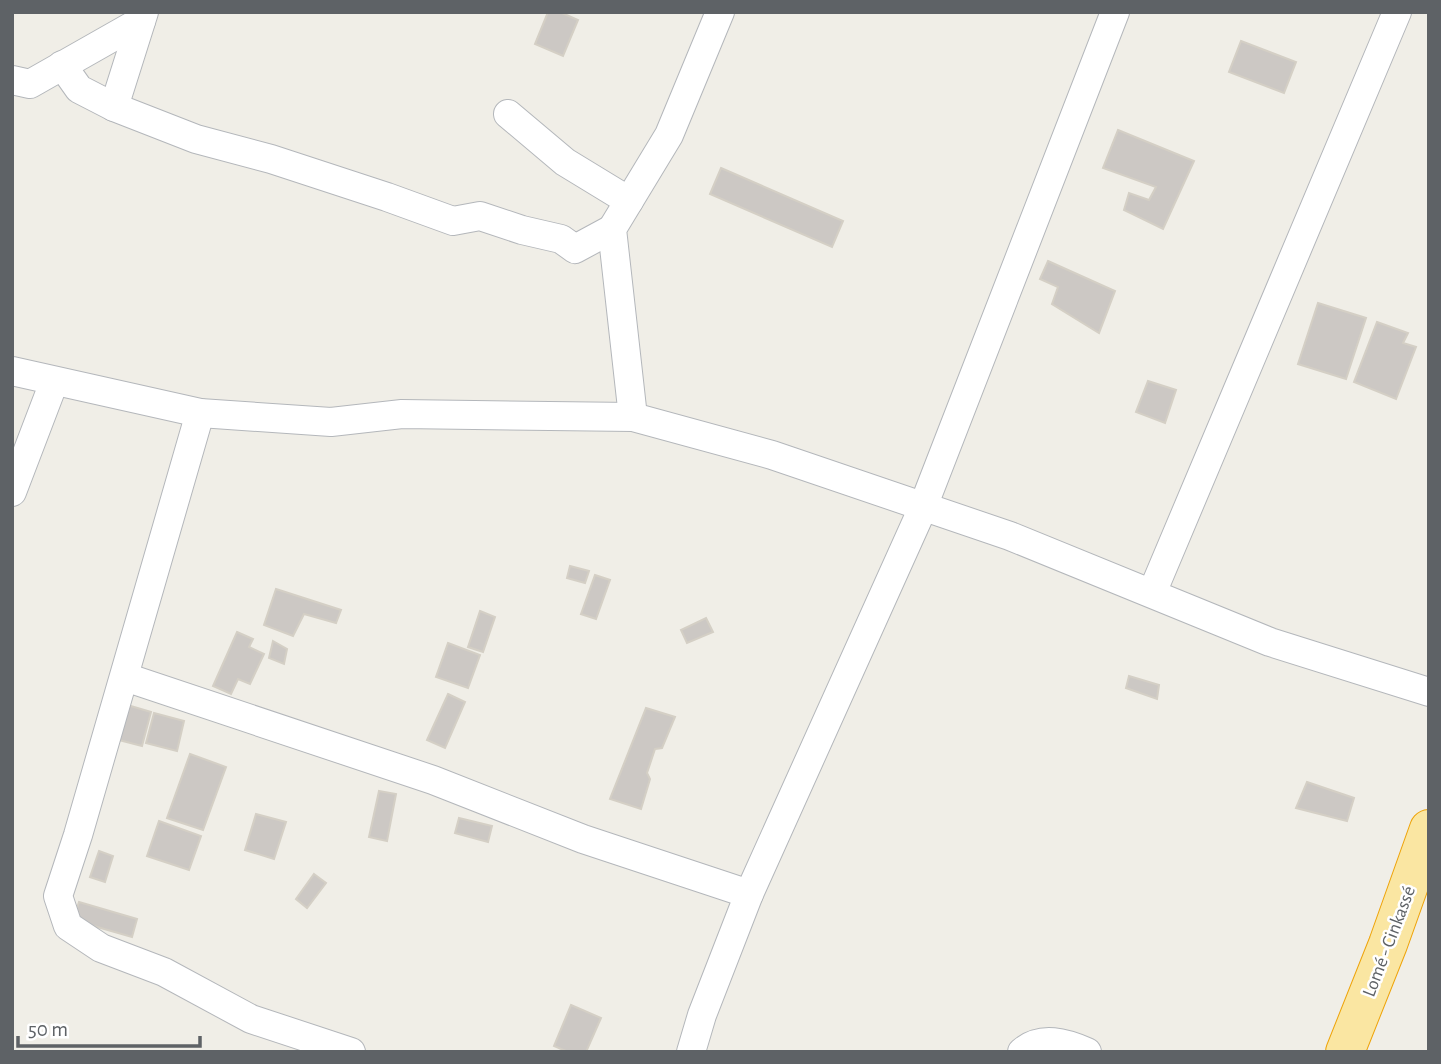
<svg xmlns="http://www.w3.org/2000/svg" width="1441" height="1064" viewBox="0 0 1441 1064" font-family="'Alegreya Sans',sans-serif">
<rect width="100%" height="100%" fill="#f0eee7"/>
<g fill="#ccc8c4" stroke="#d4cfc5" stroke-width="2">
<polygon points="548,12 560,12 578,20 563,56 535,44"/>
<polygon points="1241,41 1296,62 1284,93 1229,72"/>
<polygon points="1118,130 1194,161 1163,229 1124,210 1129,193 1149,200 1156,187 1103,168"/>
<polygon points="721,168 843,221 832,247 710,194"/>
<polygon points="1048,261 1115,291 1099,333 1052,304 1058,287 1040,279"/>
<polygon points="1318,303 1366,318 1346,379 1298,364"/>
<polygon points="1377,322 1408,333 1403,343 1416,347 1396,399 1354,382"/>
<polygon points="1148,381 1176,390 1165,423 1136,412"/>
<polygon points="570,566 589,571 585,583 567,578"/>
<polygon points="595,575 610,580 596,619 581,614"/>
<polygon points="276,589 341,610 336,623 304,614 293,636 264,625"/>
<polygon points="480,611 495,617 483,652 468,647"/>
<polygon points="706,618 713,632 687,643 681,630"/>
<polygon points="237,632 253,639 249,647 264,654 250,684 238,679 231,694 213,686"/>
<polygon points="273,641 287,649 284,664 269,658"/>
<polygon points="448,643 480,655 468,688 436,677"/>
<polygon points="1129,676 1159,685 1157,699 1126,688"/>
<polygon points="448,694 465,702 445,748 427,740"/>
<polygon points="124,704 151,712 142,746 115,739"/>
<polygon points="646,708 675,717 662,748 655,749 647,773 650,779 641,809 610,799"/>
<polygon points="154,713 184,721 177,751 146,743"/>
<polygon points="190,754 226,767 203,830 167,818"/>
<polygon points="1307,782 1354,798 1347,821 1296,808"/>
<polygon points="379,791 396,794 387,841 369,837"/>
<polygon points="256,814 286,822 274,859 245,850"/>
<polygon points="459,818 492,826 488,842 455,833"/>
<polygon points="159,821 201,836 189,870 147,856"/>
<polygon points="99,851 113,856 105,882 90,877"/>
<polygon points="314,874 326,883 307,908 296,899"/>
<polygon points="79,902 137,919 132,937 73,920"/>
<polygon points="571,1005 601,1018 586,1052 568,1052 554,1046"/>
</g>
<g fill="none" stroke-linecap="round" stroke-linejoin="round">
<g stroke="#b4b7bb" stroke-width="30">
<g id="minor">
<polyline points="62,65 79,89 114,107 196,139 271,159 387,197 453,221 480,216 522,230 561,239 575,249 612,229"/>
<polyline points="12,80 30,84 141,21"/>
<polyline points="114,107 144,12"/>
<polyline points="508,114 565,162 629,201"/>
<polyline points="12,371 200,413 331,422 402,414 633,417 772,455 1010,536 1270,642 1429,692"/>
<polyline points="200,413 78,835 58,896 68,926 101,948 164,972 251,1019 351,1052"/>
<polyline points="633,417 612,229 669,135 720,12"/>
<polyline points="12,492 54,382"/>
<polyline points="1152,593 1397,12"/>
<polyline points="125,677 433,780 583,839 749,894"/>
<polyline points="691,1052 702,1015 749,894 921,512 1115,12"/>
<path d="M1022,1052C1041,1035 1066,1043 1087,1052"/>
</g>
</g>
<g stroke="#eea309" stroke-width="40">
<polyline id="trunk" points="1345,1052 1388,944 1429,829"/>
</g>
<use href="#minor" stroke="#fff" stroke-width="28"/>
<use href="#trunk" stroke="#fae6a2" stroke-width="38"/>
</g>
<g text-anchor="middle" stroke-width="5" stroke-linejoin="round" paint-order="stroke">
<g font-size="19" fill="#5e6266" stroke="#fff">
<text transform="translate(1388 941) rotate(-69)" y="7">Lomé - Cinkassé</text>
</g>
</g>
<rect width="1441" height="1064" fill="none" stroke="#5e6266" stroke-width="28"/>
<path d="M18 1036v10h182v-10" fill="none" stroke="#5e6266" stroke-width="3.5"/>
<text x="28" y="1036" font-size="21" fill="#5e6266" stroke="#ffffff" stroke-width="5" paint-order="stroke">50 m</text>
</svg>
